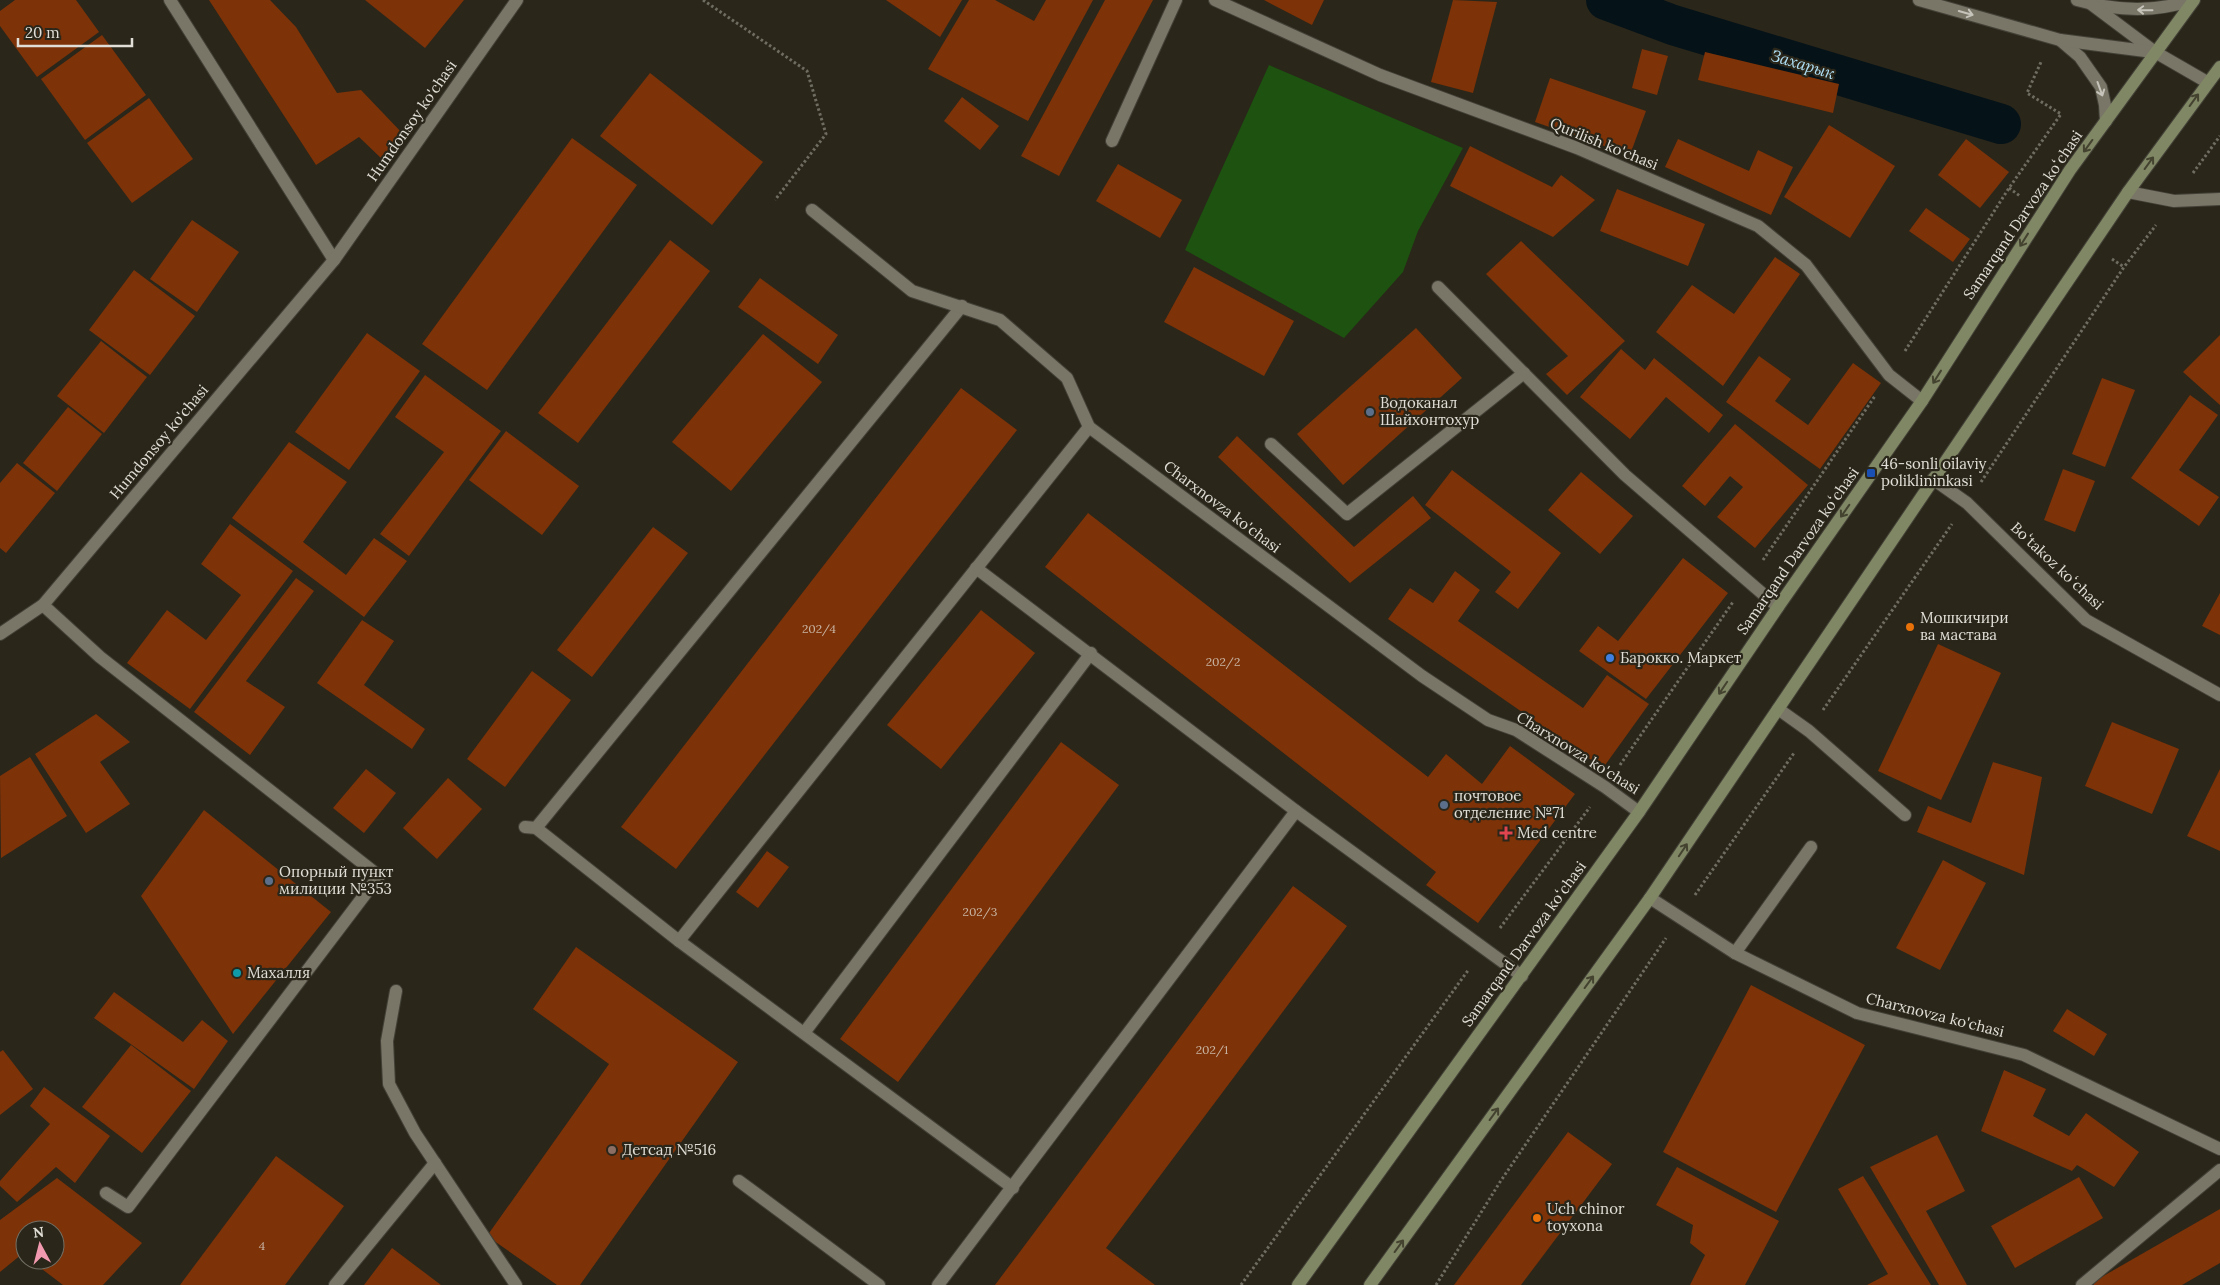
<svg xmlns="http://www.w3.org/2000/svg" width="2220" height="1285" viewBox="0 0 2220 1285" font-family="Lora,serif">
<rect width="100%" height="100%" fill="#2a261a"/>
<polygon fill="#1d5210" points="1269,65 1463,148 1418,231 1403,272 1344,338 1185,250"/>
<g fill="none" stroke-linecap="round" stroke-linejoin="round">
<polyline stroke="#051218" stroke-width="40" points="1606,0 1673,25 2001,124"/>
</g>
<g fill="#7d3207">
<polygon points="15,0 76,0 99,32 37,77 0,26 0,11"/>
<polygon points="209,0 270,0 296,27 337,93 361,90 404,135 383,160 359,137 316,165"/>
<polygon points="365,0 464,0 425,48"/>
<polygon points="886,0 962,0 940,37"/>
<polygon points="969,0 995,0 1034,21 1046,0 1093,0 1028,121 928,69"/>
<polygon points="1105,0 1153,0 1059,176 1021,156"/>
<polygon points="1264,0 1324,0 1312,25"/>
<polygon points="1453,0 1497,2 1473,93 1431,82"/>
<polygon points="102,35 146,95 85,140 41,79"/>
<polygon points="1642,49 1668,56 1657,95 1632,88"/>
<polygon points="1705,52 1839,84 1833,113 1698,80"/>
<polygon points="650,73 763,162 712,225 600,136"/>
<polygon points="1550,78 1646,111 1630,155 1535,122"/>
<polygon points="962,97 999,126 980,150 944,121"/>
<polygon points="149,98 193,159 132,203 87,143"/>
<polygon points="1829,125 1895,166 1850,238 1784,197"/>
<polygon points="572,138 637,185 487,390 422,344"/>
<polygon points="1678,139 1749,171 1758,150 1793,167 1771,215 1665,167"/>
<polygon points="1966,139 2009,172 1980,208 1938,175"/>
<polygon points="1470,146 1552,187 1561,175 1595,200 1553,237 1450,186"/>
<polygon points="1118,164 1182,200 1160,238 1096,201"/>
<polygon points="1617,189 1705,224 1688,266 1600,231"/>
<polygon points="1926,208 1970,239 1953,262 1909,231"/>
<polygon points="192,220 239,252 197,312 150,279"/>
<polygon points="670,240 710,271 578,443 538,413"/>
<polygon points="1521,241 1625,341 1567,395 1546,374 1568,356 1486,274"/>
<polygon points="1775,257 1800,274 1723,386 1656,332 1692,285 1734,314"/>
<polygon points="1194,267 1294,321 1264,376 1164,322"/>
<polygon points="134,270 195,316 150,375 89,330"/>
<polygon points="760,278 838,335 818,364 738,307"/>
<polygon points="1416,328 1462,378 1343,485 1297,434"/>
<polygon points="367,333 420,371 349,470 295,432"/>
<polygon points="763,334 822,382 731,491 672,442"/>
<polygon points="2220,335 2220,405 2183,372"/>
<polygon points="101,341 147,377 104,433 57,396"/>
<polygon points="1621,349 1645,370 1654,358 1723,415 1709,433 1666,397 1630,439 1580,397"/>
<polygon points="1759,356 1791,379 1775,401 1808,425 1853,363 1881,383 1820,469 1726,402"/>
<polygon points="425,375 501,431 409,556 380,534 444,452 395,417"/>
<polygon points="2102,378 2135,390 2105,467 2072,454"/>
<polygon points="961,388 1017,430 676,869 621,827"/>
<polygon points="2190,395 2218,415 2179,470 2219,497 2199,526 2131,478"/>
<polygon points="68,407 102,434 57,491 23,463"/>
<polygon points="1735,424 1808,485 1755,548 1717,517 1743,487 1730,476 1705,506 1682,486"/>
<polygon points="506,431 579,486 542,535 469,480"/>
<polygon points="1237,436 1354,547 1413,496 1431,518 1350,583 1218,457"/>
<polygon points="289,442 347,482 303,542 346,575 374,538 407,561 364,617 232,518"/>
<polygon points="17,463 55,493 6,553 0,548 0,483"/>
<polygon points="2063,469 2095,481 2075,532 2044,520"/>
<polygon points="1452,470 1561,553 1518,609 1495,592 1511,572 1425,505"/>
<polygon points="1581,472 1633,516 1600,554 1548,510"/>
<polygon points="1088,513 1428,777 1446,754 1482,784 1510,746 1575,794 1478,923 1426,885 1436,872 1045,567"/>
<polygon points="230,524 293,571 190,709 127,663 167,610 206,640 241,595 201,564"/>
<polygon points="653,527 688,553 592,677 557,650"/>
<polygon points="1683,558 1728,593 1646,699 1579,651 1598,626 1618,641"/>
<polygon points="1455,571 1480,590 1458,621 1583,708 1607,675 1649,704 1603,768 1388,619 1410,588 1433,603"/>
<polygon points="296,578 314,591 246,681 285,707 250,755 194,712"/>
<polygon points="2220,593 2220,635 2202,626"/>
<polygon points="981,610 1035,653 941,769 887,725"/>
<polygon points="362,620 394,641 364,685 425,729 412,749 317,683"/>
<polygon points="1938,644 2001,673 1941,800 1878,771"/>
<polygon points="532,671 571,700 505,787 467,759"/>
<polygon points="96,714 130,742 100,762 130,804 86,833 35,754"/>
<polygon points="2112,722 2179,749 2152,814 2085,786"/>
<polygon points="1061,742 1119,785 898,1082 840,1039"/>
<polygon points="30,757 67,816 1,858 0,776"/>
<polygon points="1993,762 2042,777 2024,875 1917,832 1928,806 1971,823"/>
<polygon points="366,769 396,793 364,833 333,808"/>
<polygon points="2220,769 2220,851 2187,836"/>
<polygon points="448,778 482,809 437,859 403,828"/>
<polygon points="204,810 331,912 233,1034 141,896"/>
<polygon points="767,851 789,867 758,908 736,892"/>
<polygon points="1943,860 1986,883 1940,970 1896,948"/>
<polygon points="1293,886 1347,926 1106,1248 1155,1285 995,1285"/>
<polygon points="576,947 738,1062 580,1285 557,1285 487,1236 609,1064 533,1009"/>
<polygon points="1751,985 1865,1045 1776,1212 1663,1152"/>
<polygon points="114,992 183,1042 202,1020 228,1041 194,1089 94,1018"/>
<polygon points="2067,1009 2107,1034 2094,1056 2053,1031"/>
<polygon points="131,1045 191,1091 142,1153 82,1107"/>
<polygon points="3,1050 33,1089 0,1115 0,1052"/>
<polygon points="2004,1070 2046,1089 2033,1116 2069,1136 2086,1113 2139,1152 2114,1187 2077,1165 2072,1171 1981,1131"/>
<polygon points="44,1087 110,1136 75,1183 56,1167 17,1202 0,1186 0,1181 50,1124 30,1106"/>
<polygon points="1568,1132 1612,1164 1521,1285 1454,1285"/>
<polygon points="1937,1135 1965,1191 1926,1211 1967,1285 1939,1285 1870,1167"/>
<polygon points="276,1156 344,1206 285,1285 180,1285"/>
<polygon points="1677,1167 1779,1221 1745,1285 1690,1285 1705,1255 1690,1243 1693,1225 1656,1205"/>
<polygon points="1863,1176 1931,1285 1867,1285 1888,1274 1838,1189"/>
<polygon points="2079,1177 2103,1218 2015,1268 1991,1226"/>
<polygon points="57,1178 142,1243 103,1285 63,1285 30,1260 55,1260 55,1230 25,1230 25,1256 22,1254 0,1272 0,1220"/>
<polygon points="2220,1209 2220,1263 2182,1285 2094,1285 2093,1282"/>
<polygon points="392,1248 441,1285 364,1285"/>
</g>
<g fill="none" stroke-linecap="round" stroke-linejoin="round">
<g stroke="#434137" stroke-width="14">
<g id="lane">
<polyline points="1112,141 1176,0"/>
<polyline points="2128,192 2174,201 2220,199"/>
<polyline points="1438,287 1625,475 1778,607"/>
<polyline points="1271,444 1347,514 1524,373"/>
<polyline points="976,568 1296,811 1522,976"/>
<polyline points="1778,709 1809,731 1905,815"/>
<polyline points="525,827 536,828 679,941 1013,1188"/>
<polyline points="536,828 962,306"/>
<polyline points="679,941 1089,427"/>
<polyline points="1735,953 1811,847"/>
<polyline points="396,991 387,1041 389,1084 415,1133 516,1285"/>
<polyline points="804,1033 1091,653"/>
<polyline points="739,1181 879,1285"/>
<polyline points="335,1285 435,1163"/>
<polyline points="938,1285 1296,811"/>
<polyline points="2082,1285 2220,1170"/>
</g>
</g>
<g stroke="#434137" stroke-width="14">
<g id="street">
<polyline points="170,0 334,260"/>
<polyline points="1215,0 1380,75 1577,148 1758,226 1806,265 1889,375 1922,401"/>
<polyline points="1919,0 2060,40 2080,57 2101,87 2105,105 2106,121"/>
<path d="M2077,0C2116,11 2154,13 2192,0"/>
<polyline points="2091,4 2155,52 2207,82"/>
<polyline points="2060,40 2153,52"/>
<polyline points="812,210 912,291 1000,320 1067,378 1089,427 1422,676 1488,720 1516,730 1605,787 1639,812"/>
<polyline points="1933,479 1967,503 2086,620 2220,695"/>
<polyline points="43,605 100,657 379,876 128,1207 106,1193"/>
<polyline points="0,634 43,605 334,260 517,0"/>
<polyline points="1650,898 1735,953 1857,1013 2024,1055 2220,1149"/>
</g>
</g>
<g stroke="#434137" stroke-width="14">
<g id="secondary">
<polyline points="1298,1285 1639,812 1778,607 1922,401 2070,170 2194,0"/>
<polyline points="1370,1285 1650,898 2128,192 2220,67"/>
</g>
</g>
<g stroke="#6f6c61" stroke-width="3" stroke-dasharray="2.5 2.5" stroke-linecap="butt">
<polyline points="703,0 807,71 826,134 775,200"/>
<polyline points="2193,173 2220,136"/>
<polyline points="2009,188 2020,196"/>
<polyline points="2112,259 2124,267"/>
<polyline points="1905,351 2009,188 2061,114 2027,93 2041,62"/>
<polyline points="1981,482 2124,267 2156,225"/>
<polyline points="1763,560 1875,396"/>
<polyline points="1823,710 1952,524"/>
<polyline points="1620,765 1733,602"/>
<polyline points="1695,895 1794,753"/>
<polyline points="1500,928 1590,807"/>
<polyline points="1241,1285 1469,969"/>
<polyline points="1436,1285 1500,1182 1666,938"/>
</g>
<use href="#lane" stroke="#797567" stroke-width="12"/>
<use href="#street" stroke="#797567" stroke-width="12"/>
<use href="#secondary" stroke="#808765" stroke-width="12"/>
</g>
<defs><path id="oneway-shaft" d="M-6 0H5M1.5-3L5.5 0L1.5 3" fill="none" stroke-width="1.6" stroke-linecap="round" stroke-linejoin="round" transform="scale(1.25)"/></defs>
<g stroke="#c6c4ba">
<use href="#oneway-shaft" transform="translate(2145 10) rotate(-179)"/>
<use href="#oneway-shaft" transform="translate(1966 13) rotate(16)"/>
<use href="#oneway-shaft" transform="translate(2100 89) rotate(70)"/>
</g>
<g stroke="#444330">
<use href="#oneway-shaft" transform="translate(2194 100) rotate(-54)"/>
<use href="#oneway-shaft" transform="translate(2088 146) rotate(126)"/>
<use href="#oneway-shaft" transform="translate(2149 163) rotate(-54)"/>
<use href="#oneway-shaft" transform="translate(2024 240) rotate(122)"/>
<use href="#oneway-shaft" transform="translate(1937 377) rotate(122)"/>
<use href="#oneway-shaft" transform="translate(1845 511) rotate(125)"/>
<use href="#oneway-shaft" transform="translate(1723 688) rotate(124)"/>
<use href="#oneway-shaft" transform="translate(1683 850) rotate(-56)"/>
<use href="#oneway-shaft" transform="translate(1589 982) rotate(-54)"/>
<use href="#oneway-shaft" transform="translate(1494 1114) rotate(-54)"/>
<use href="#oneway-shaft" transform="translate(1399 1246) rotate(-54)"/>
</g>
<g fill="#5c6f8a" stroke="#2a261a" stroke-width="2">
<circle cx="1370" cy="412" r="5"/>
<circle cx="1444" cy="805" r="5"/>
<circle cx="269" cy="881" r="5"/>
</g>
<rect fill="#1a4fb4" stroke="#2a261a" stroke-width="2" x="1866" y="468" width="10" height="10" rx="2.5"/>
<g fill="#e8710a" stroke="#2a261a" stroke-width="2">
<circle cx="1910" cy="627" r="5"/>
<circle cx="1537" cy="1218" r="5"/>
</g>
<circle fill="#3f7fe0" stroke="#2a261a" stroke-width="2" cx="1610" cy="658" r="5"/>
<path fill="#e0444e" stroke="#2a261a" stroke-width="2" d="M1503.5 825.5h5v5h5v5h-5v5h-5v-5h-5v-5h5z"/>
<circle fill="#0f9aa8" stroke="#2a261a" stroke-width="2" cx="237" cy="973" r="5"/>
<circle fill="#8d6e63" stroke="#2a261a" stroke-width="2" cx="612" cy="1150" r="5"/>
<g text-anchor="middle" stroke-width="4.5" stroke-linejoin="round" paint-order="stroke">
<g font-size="12" fill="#c7b3a2">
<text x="819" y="633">202/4</text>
<text x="1223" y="666">202/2</text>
<text x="980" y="916">202/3</text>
<text x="1212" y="1054">202/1</text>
<text x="262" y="1250">4</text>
</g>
<g font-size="15" fill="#e0ded6" stroke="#2a261a">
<text transform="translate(412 121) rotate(-55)" y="5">Humdonsoy ko'chasi</text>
<text transform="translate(1604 144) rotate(22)" y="5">Qurilish ko'chasi</text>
<text transform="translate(2023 215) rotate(-56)" y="5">Samarqand Darvoza koʻchasi</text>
<text transform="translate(159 442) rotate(-50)" y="5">Humdonsoy ko'chasi</text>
<text transform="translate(1222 507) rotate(37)" y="5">Charxnovza ko'chasi</text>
<text transform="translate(1798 551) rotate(-55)" y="5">Samarqand Darvoza koʻchasi</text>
<text transform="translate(2057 566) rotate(43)" y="5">Boʻtakoz koʻchasi</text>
<text transform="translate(1578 753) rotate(32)" y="5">Charxnovza ko'chasi</text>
<text transform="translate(1524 944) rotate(-54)" y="5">Samarqand Darvoza koʻchasi</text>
<text transform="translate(1935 1015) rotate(14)" y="5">Charxnovza ko'chasi</text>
</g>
<g font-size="15" fill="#e0ded6" stroke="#2a261a" text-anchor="start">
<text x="1380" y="408">Водоканал<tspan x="1380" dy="17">Шайхонтохур</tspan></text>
<text x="1881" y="469">46-sonli oilaviy<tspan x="1881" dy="17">poliklininkasi</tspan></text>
<text x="1920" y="623">Мошкичири<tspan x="1920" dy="17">ва мастава</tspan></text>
<text x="1620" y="663">Барокко. Маркет</text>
<text x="1454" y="801">почтовое<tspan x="1454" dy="17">отделение №71</tspan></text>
<text x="1517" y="838">Med centre</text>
<text x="279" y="877">Опорный пункт<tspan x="279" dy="17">милиции №353</tspan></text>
<text x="247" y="978">Махалля</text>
<text x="622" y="1155">Детсад №516</text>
<text x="1547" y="1214">Uch chinor<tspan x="1547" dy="17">toyxona</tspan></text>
</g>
<g font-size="16" font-style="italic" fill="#b0e0f6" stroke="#2a261a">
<text transform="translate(1803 64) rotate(17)" y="6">Захарык</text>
</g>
</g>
<g transform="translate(40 1245) rotate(353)"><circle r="24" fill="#2a261a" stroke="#737065"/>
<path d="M0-4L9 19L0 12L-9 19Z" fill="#f29aaf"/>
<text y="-8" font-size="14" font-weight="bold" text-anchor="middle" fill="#e0ded6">N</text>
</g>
<path d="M18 38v8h114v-8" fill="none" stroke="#e0ded6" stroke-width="2.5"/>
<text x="25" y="38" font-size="15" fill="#e0ded6" stroke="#2a261a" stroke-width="4" paint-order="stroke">20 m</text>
</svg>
